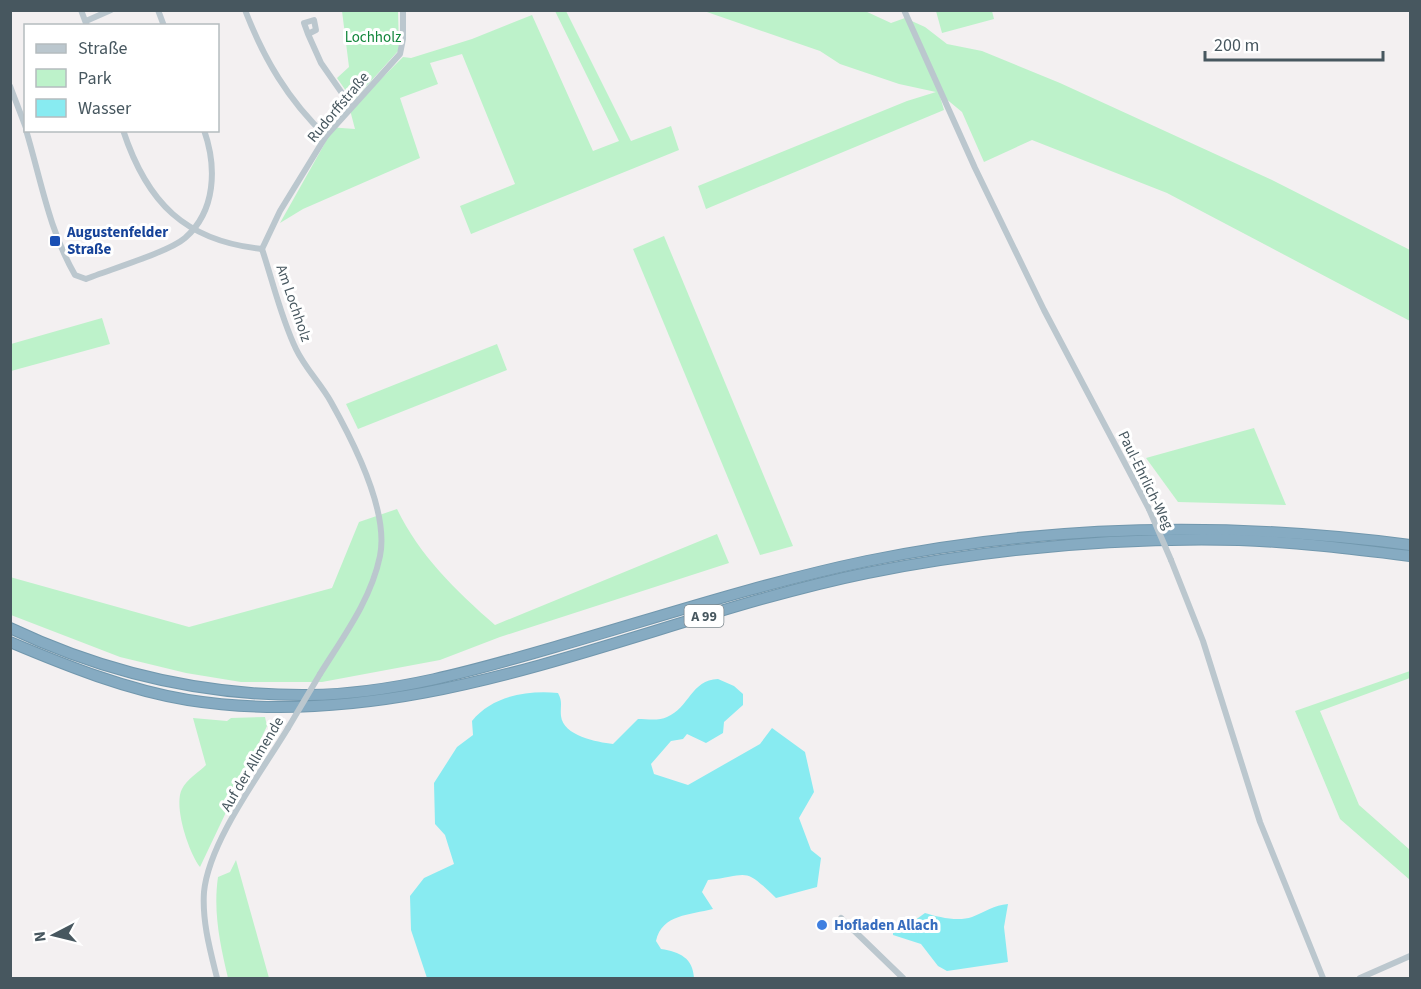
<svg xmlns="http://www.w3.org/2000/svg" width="1421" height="989" viewBox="0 0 1421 989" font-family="'Source Sans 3',sans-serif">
<rect width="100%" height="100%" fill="#f3f0f1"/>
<g fill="#bdf2ca">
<polygon points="342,11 398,11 399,50 353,101 337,78 349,67"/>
<polygon points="555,11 566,11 631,141 671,126 679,150 471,234 460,206 515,184 462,54 430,63 438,84 400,98 420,158 303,209 280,223 325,143 328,127 355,129 350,110 403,57 411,58 472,39 532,15 593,151 619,141"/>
<polygon points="704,11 865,11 891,23 905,18 925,27 947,44 982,51 1060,83 1272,180 1410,250 1410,321 1167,193 1032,140 984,162 962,112 939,93 944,110 706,209 698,186 907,101 936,92 899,84 840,64 820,51"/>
<polygon points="936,11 992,11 994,19 942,33"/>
<polygon points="664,236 793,546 760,555 633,249"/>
<polygon points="102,318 110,344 11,371 11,344"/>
<polygon points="497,344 507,370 358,429 346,404"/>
<polygon points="1254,428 1286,505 1178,502 1146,458"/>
<path d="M397,509C419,555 456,591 495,625L717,534L729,563L500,637L440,660L322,682H241L186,673L120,657L11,615L10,577L189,627L332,588L359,522Z"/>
<polygon points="1410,671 1410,678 1320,711 1359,805 1410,850 1410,880 1340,819 1295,711"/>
<path d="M265,717L267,726L200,867C189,853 173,806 182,789C186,780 199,772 206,765L193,718L227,721L231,718Z"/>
<path d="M236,860L269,978H228C220,944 213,912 218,877L230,872Z"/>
</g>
<g fill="#88ebf1">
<path d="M718,679L734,686L743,694V705L724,722L723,733L706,743L687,734L683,739L671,741L651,764L654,774L688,785L760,744L772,728L805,752L814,792L799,818L811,850L821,858L817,887L776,898C743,866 750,875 708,880L702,892L713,909C690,915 662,914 656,941L661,949C680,952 693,958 694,978H427L411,930L410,896L424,878L454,864L445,835L435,824L434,783L457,747L473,735L472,721C492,696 527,690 558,693C563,702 560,706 561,716C563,736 597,742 613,744L638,719C647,719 659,721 667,717C689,708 691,680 718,679Z"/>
<path d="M1008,904L1004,927L1008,962L947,971L938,966L921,944L893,935V927L911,923L925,913C938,917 958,922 972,917C985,912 994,905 1008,904Z"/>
</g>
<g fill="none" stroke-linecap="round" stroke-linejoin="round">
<g stroke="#7197ad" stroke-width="12">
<g id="motorway">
<path d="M10,628C105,673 204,696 309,695C393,694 476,670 555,647C659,617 762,583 867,561C1048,524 1227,521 1410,545"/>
<path d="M10,642C67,666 127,690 188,700C423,737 642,619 867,573C990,549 1114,537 1239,540C1296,542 1353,549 1410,556"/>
</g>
</g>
<g stroke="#bbc7ce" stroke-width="6">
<polyline points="81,10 87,26"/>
<polyline points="158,10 164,26"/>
<path d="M245,10C264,59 288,100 326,136"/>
<polyline points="904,10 975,168 1044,310 1149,509"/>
<polyline points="86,21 111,10"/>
<polyline points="308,34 304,23 314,20 316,30 308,34 321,63 351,106"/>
<polyline points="10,86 26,128"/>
<path d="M26,130C41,180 49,230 75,275L86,279C108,270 169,252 185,238C216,211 217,167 204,130"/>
<path d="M123,130C147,203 185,241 262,249"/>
<path d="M262,249C273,282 281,318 296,349C305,368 321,384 331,402C353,441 389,512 380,556C371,600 343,637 320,674"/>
<polyline points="262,249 280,211 326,136 400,54 403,39 403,10"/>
<polyline points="1171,560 1203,641 1260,822 1323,978"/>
<polyline points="841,918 903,978"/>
<path d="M217,978C210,950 202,921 204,892C209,841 261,773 288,728"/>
<polyline points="1360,978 1410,956"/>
</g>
<use href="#motorway" stroke="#86abc2" stroke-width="10"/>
<g stroke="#bbc7ce" stroke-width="6">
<polyline points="1149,509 1171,560"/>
<polyline points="288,728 320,674"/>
</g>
</g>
<rect fill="#1a4fb4" stroke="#fff" stroke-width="2" x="49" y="235" width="12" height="12" rx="3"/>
<circle fill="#3f7fe0" stroke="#fff" stroke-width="2" cx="822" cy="925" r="6"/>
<g text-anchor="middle" stroke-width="6" stroke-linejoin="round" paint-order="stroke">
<rect fill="#fff" stroke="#7e898f" stroke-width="1.5" x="684.5" y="605" width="39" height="22" rx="4.5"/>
<g font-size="14" font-weight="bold" fill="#47575f">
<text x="704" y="621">A 99</text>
</g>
<g font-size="15" fill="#12863b" stroke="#fff">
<text x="373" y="42">Lochholz</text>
</g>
<g font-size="15" fill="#47575f" stroke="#fff">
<text transform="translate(338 107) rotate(-50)" y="5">Rudorffstraße</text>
<text transform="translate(294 303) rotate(71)" y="5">Am Lochholz</text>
<text transform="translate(1146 480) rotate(64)" y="5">Paul-Ehrlich-Weg</text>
<text transform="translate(252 764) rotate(-59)" y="5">Auf der Allmende</text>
</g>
<g font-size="15" font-weight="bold" fill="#164399" stroke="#fff" text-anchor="start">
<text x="67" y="237">Augustenfelder<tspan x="67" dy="17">Straße</tspan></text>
</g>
<g font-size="15" font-weight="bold" fill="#366cbe" stroke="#fff" text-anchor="start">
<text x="834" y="930">Hofladen Allach</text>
</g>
</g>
<rect width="1421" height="989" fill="none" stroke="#47575f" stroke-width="24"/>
<rect x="24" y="24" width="195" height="108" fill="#ffffff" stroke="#b5bcbf" stroke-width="1.5"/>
<rect x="36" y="44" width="30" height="9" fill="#bbc7ce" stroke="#b5bcbf" stroke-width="1.5"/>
<text x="78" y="54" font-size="18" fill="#47575f">Straße</text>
<rect x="36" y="69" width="30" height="18" fill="#bdf2ca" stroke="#b5bcbf" stroke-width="1.5"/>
<text x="78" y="84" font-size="18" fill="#47575f">Park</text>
<rect x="36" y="99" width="30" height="18" fill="#88ebf1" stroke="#b5bcbf" stroke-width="1.5"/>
<text x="78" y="114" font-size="18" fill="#47575f">Wasser</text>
<g transform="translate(54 935) rotate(263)" stroke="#ffffff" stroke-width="4.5" paint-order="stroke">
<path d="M0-4.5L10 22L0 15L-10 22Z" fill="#47575f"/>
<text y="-9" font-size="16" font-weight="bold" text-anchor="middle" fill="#47575f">N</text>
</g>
<path d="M1205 51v9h178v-9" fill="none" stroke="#47575f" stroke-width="3"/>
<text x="1214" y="51" font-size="18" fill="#47575f" stroke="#ffffff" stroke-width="4.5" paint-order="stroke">200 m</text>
</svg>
